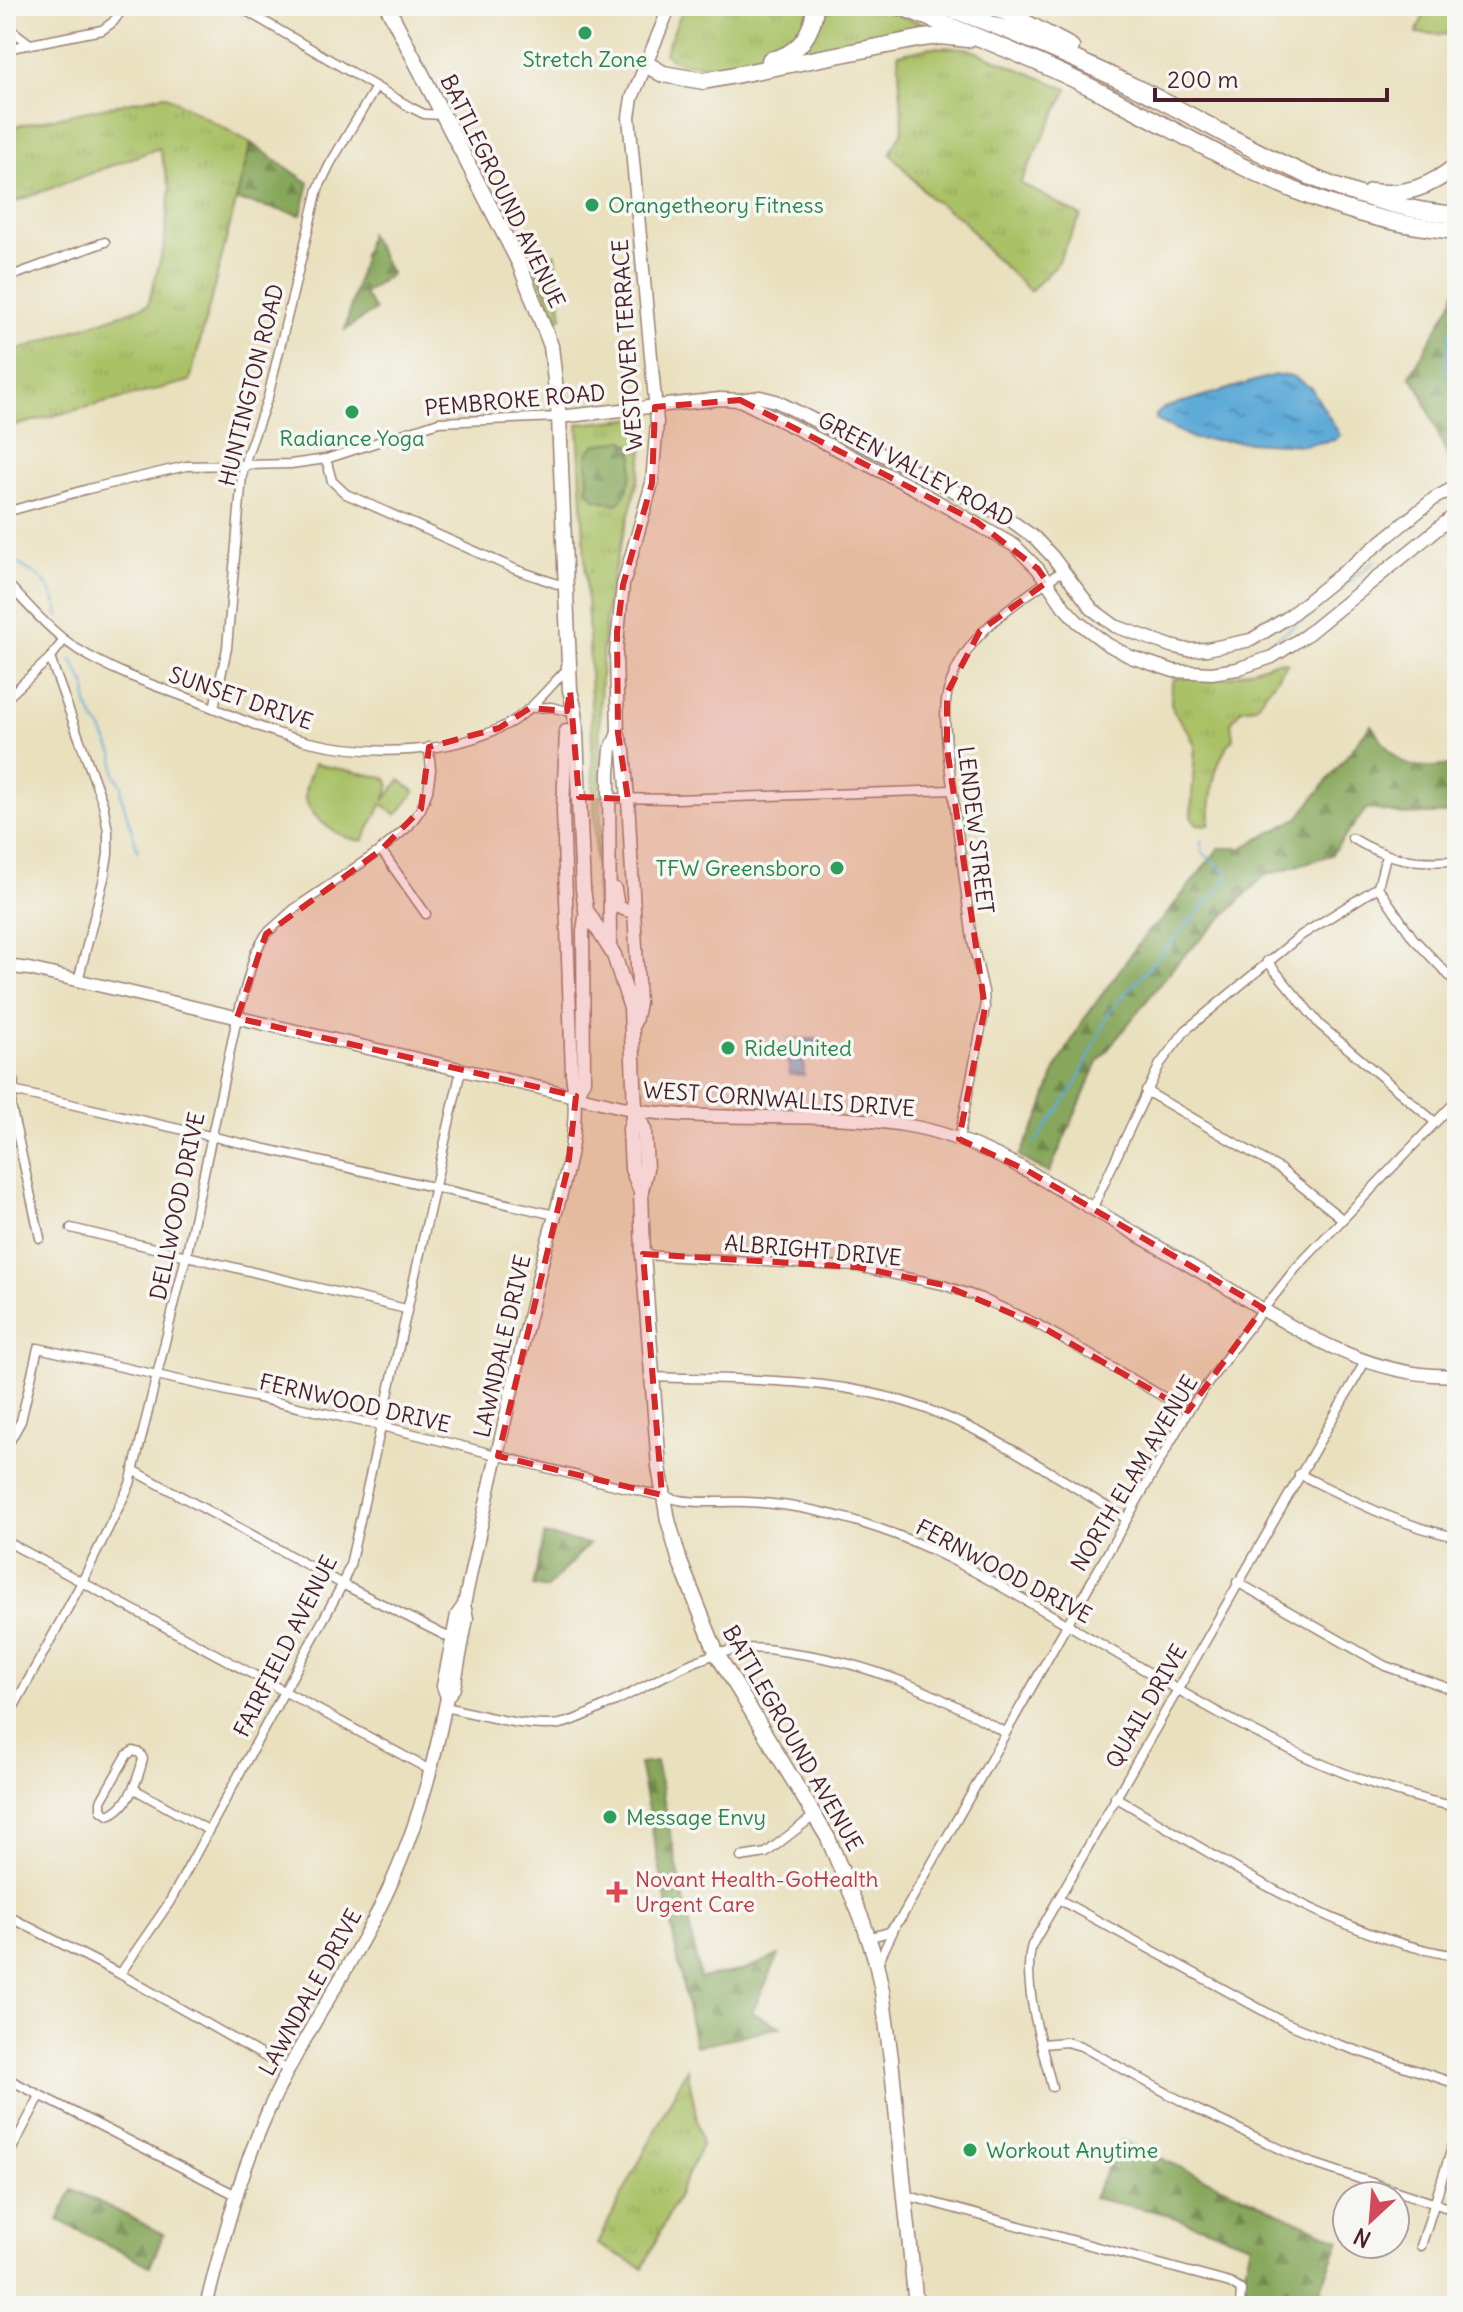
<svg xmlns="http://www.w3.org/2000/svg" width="1463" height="2312" viewBox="0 0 1463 2312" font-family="Delius,sans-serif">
<defs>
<pattern id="grass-tufts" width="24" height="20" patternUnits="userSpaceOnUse" patternTransform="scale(2)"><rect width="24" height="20" fill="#aac166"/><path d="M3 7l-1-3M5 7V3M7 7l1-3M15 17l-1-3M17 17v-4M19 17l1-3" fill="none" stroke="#94a559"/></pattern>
<pattern id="forest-firs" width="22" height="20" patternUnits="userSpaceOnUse" patternTransform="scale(2)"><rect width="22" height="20" fill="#87a75b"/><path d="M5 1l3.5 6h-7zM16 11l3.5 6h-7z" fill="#70874b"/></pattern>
<pattern id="water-ripples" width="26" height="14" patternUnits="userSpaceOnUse" patternTransform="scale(2)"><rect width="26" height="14" fill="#5fabd8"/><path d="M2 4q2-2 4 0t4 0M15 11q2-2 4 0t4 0" fill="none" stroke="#508baf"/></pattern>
</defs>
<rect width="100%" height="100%" fill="#f6f6f2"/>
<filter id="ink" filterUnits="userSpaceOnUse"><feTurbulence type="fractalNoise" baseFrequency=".0125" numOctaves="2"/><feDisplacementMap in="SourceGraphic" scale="16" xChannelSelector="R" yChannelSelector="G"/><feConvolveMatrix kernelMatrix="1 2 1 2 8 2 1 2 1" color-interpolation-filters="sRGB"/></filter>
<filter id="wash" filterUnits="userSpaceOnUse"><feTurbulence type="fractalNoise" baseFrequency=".006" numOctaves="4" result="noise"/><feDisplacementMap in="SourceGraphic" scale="32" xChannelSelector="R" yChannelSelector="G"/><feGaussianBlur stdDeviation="1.8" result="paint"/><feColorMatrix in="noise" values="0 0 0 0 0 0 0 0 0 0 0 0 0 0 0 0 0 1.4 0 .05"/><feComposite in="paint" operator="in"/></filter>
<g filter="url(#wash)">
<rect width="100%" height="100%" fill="#e9e0be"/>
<g fill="url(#grass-tufts)" stroke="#7a7048" stroke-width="2">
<path d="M684,6H810C808,14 808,24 805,31C789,63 690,77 664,54Z"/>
<polygon points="820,6 870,6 947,31 794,56"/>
<polygon points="931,47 967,48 1068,89 1020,183 1081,216 1055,267 1030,291 986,249 963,220 930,198 890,153 903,130 898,54"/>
<polygon points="165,95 251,143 190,381 6,428 6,354 148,305 164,246 170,188 159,148 6,205 6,128"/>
<polygon points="555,253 562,318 557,319 534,264"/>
<path d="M640,418L645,424C644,487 615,545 607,608C594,711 601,816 605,919L597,907L589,640L578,424Z"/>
<path d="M1278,661L1288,663L1255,707L1241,709L1231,723L1233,738C1211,768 1212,789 1209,825L1197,824L1191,817L1195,746L1190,734L1174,712L1171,703L1172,682L1177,678L1230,677Z"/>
<polygon points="687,2068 702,2145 643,2268 597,2244"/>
</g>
<g fill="url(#forest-firs)" stroke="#686343" stroke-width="2">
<polygon points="251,143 309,183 301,215 236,200"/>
<polygon points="369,234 391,274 364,294 375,310 345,330"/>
<polygon points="1457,287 1457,468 1449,461 1419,387 1410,376 1451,304"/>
<path d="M624,440L633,448C634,465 631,494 617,504L596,499L588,491L587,455L594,445Z"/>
<path d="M1371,725C1401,768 1405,772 1457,764V813L1403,815L1367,808L1331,855L1264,876L1176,964L1098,1062L1049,1173L1019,1156L1039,1118L1056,1069L1082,1022L1148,931L1162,920L1219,848H1242L1298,818Z"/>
<polygon points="544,1535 589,1544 546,1589 533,1586"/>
<polygon points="656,1762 700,1978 745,1970 779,1955 752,2013 781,2027 695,2046 639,1764"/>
<polygon points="1121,2140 1340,2240 1314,2306 1277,2306 1278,2302 1250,2294 1248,2287 1242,2282 1251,2244 1158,2212 1093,2198"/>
<polygon points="73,2189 164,2234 150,2266 58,2220"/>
</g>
<g fill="#aac166" stroke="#7a7048" stroke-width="2">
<polygon points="1428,6 1457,6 1457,35 1416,33"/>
<path d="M314,764L386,778L390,785L384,801L400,780L415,792L397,815L382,804L363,840C344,843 306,816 305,795C305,785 310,773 314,764Z"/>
</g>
<g fill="url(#water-ripples)" stroke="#546582" stroke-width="2">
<polygon points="1275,375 1292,376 1311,388 1340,435 1335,440 1303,445 1194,439 1156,420 1156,415 1164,408"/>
<polygon points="789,1039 817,1039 817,1056 804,1056 804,1075 789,1075"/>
</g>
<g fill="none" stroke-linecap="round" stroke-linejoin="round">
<g stroke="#5fabd8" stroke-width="2">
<polyline points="1457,311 1448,342 1446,370 1457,395"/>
<path d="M6,553C15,565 27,568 38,576C49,583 58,605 59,617"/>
<polyline points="1268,644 1302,620 1376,560"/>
<polyline points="71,659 86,686 87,704 95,722 101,728 114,756 115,774 122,786 121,795 138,851"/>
<polyline points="1035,1143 1077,1083 1110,1011 1227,880 1225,871 1202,852 1201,840"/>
</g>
</g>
</g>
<g filter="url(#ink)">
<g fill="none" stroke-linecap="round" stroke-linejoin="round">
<g stroke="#9a8074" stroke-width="11">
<g id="street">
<polyline points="238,6 412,108 424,114 442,115"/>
<polyline points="6,26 30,44"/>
<polyline points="6,49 102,30 113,22 125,6"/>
<polyline points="6,278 105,242"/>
<polyline points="326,459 332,481 346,494 517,570 566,587"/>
<polyline points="6,512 88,489 186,466 291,464 326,459 439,422 559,417"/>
<path d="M6,582C28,605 50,631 77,649C112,671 150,684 188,698C228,713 268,733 309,742C371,756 449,755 506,725C531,712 549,687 569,667"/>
<polyline points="50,658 103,804 108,831 108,854 104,878 78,981"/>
<polyline points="6,699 50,658 64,640"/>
<polyline points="214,708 227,648 242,476 247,455 268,397 318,189 330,164 376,87"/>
<polyline points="530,708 551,707 567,711"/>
<polyline points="608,798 676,799 952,790"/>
<path d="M1352,838C1390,861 1413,863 1457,861"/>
<polyline points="381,850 426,914"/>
<polyline points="1386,856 1378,887 1413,938 1457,984"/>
<polyline points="1267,961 1320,1025 1435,1122"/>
<polyline points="14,1081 11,1106 40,1238"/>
<polyline points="13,1091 555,1215"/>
<polyline points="1146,1091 1280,1169 1341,1218"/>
<path d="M959,1139L985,1008L984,991L972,940L947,748C946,729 943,709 948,691C964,633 1016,603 1062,571"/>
<polyline points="1092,1209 1160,1064 1186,1030 1300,936 1378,887"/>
<polyline points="71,1228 406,1309"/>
<polyline points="643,1255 858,1267 943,1285 981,1298 1037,1324 1188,1411"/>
<path d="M652,1377C731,1380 811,1377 888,1397C975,1419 1051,1474 1127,1519"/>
<path d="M6,1448L21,1421L38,1348C151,1374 264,1399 377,1425C478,1449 578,1478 679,1500C700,1504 725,1501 747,1502C792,1504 837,1514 880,1529C928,1545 972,1570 1016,1595C1159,1674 1293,1774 1457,1807"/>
<polyline points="133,1470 342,1584 452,1639"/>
<path d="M1299,1474C1350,1499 1400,1526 1457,1537"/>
<polyline points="6,1541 430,1770"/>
<polyline points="1237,1582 1385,1666 1457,1691"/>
<path d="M445,1707C478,1714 526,1729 560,1724C576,1721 590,1713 605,1706C646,1688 695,1654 740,1649C758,1647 776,1650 794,1653C871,1663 938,1694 1004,1732"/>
<polyline points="6,1721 82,1582 130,1484 186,1257 237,1018 255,953 266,934 294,909 381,850 409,826 421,809 428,791 431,770 429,747"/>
<path d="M133,1751L140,1753L143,1759C138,1779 129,1808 108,1815L101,1810V1801L127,1755Z"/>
<polyline points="134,1789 208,1830"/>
<path d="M1115,1797C1223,1859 1332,1937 1457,1956"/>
<polyline points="741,1857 766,1853 815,1815"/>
<polyline points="1058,1899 1284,2022 1337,2044 1457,2084"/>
<polyline points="6,1915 120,1974 288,2070"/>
<polyline points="868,1938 889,1932 901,1918 1188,1411 1242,1336 1296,1268 1457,1100"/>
<polyline points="877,1965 895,1927"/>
<polyline points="120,1974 169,1903 341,1587 350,1565 461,1070"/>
<polyline points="1042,2044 1066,2042 1081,2046 1198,2110 1306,2161 1457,2211"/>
<polyline points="6,2078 236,2195"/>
<path d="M1052,2087C1043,2050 1021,1981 1032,1945L1366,1360"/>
<polyline points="6,2160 40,2096"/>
<polyline points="905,2195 1230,2283 1241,2290 1240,2306"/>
<polyline points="1421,2246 1457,2132"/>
</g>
</g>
<g stroke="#9a8074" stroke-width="15">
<g id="secondary">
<polyline points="740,400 760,397 776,401 1006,517 1035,538 1052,556 1092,609 1115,626 1171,646 1188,650 1207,649 1251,640 1287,618 1435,498 1457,486"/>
<polyline points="559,417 720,399 740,400 912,487 1015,546 1038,569 1064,607 1078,622 1107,644 1131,657 1174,671 1212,673 1237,669 1272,657 1305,636 1457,513"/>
<polyline points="615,889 618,907 634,913"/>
<polyline points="610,948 609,773 611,749 618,733"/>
<path d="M6,966L29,969L635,1110C728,1124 823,1109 915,1127C955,1135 992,1152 1028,1171C1086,1205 1143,1238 1201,1272C1278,1317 1363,1381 1457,1375"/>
<polyline points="635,1022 639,1003 628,799 624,750 618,733 616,653 623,585 652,483 657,422 629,117 632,98 670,6"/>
<polyline points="576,1096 584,1080 583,931 586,910"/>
<path d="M447,1697L443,1686L457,1615L464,1605C487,1493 514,1382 540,1271C555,1207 584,1141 572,1074L563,810L566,731"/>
<path d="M206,2306C223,2239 240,2172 269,2109C300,2040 344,1978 378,1911C412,1845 433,1771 447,1697L454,1688L467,1618L464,1605"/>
</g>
</g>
<g stroke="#9a8074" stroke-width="17">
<g id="primary">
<polyline points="387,6 519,263 551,346 559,417 570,690 575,712 583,889 586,910 614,955 631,1008 635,1110 630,1129 632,1169 641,1191"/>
<polyline points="635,1110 644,1130 646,1169 641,1191 643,1255 659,1467 668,1520 680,1562 717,1654 828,1838 863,1922 875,1958 882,1991 891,2059 916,2306"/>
</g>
</g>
<g stroke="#9a8074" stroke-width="19">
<g id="highway">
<path d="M899,6C970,34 1041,61 1110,97C1230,158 1318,219 1457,231"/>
<path d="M942,6C1011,30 1078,59 1143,91C1249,144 1335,205 1457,215"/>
<polyline points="994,6 1071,47"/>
<path d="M770,60C798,55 813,34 815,6"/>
<polyline points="646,64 663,74 704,81 923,38 941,36 968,39"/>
<path d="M1371,192C1405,196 1431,187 1457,165"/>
</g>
</g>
<use href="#street" stroke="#fff" stroke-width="8"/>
<use href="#secondary" stroke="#fff" stroke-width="12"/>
<use href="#primary" stroke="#fff" stroke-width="14"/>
<use href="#highway" stroke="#fff" stroke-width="16"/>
</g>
</g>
<path fill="#d62828" fill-opacity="0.2" stroke="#d62828" stroke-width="6" stroke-dasharray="16 10" stroke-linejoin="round" d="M740,400L977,522L1038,569L1047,582L980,631L947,693V748L985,1008L959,1139L1028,1171L1263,1308L1188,1411L1037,1324L943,1285L858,1267L643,1254L662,1495L498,1456L568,1167L576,1096L237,1018L266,934L381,850L421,809L429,747L499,728L530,708L567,711L570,690L579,797L628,799L618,733L617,632L623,585L652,483L655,407Z"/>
<g fill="#2e9e5b" stroke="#f6f6f2" stroke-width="3">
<circle cx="585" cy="33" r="8"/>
<circle cx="592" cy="205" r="8"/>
<circle cx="352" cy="412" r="8"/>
<circle cx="837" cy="868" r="8"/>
<circle cx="728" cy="1048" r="8"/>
<circle cx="610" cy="1817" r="8"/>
<circle cx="970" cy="2150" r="8"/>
</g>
<path fill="#e0444e" stroke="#f6f6f2" stroke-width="3" d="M613 1880h8v8h8v8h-8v8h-8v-8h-8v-8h8z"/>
<g text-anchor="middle" stroke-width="7" stroke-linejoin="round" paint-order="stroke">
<g font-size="22" fill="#27864d" stroke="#f6f6f2" text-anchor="start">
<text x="585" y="67" text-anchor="middle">Stretch Zone</text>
<text x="608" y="213">Orangetheory Fitness</text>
<text x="352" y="446" text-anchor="middle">Radiance Yoga</text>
<text x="821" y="876" text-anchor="end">TFW Greensboro</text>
<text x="744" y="1056">RideUnited</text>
<text x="626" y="1825">Message Envy</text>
<text x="986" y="2158">Workout Anytime</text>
</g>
<g font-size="22" fill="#4a1f2b" stroke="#f6f6f2">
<text transform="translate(503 191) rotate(64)" y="8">BATTLEGROUND AVENUE</text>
<text transform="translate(627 345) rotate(-94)" y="8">WESTOVER TERRACE</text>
<text transform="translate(251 385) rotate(-76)" y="8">HUNTINGTON ROAD</text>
<text transform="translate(515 400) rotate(-5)" y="8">PEMBROKE ROAD</text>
<text transform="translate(916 469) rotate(28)" y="8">GREEN VALLEY ROAD</text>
<text transform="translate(241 698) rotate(19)" y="8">SUNSET DRIVE</text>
<text transform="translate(976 830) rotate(83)" y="8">LENDEW STREET</text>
<text transform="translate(779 1099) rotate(4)" y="8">WEST CORNWALLIS DRIVE</text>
<text transform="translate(177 1206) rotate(-78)" y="8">DELLWOOD DRIVE</text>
<text transform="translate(813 1250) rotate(5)" y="8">ALBRIGHT DRIVE</text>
<text transform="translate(502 1346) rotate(-77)" y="8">LAWNDALE DRIVE</text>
<text transform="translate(355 1403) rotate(13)" y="8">FERNWOOD DRIVE</text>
<text transform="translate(1134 1473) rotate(-59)" y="8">NORTH ELAM AVENUE</text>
<text transform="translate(1004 1571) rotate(28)" y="8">FERNWOOD DRIVE</text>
<text transform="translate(285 1646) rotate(-63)" y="8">FAIRFIELD AVENUE</text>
<text transform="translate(1146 1706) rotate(-60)" y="8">QUAIL DRIVE</text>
<text transform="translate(793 1738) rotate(60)" y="8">BATTLEGROUND AVENUE</text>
<text transform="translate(310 1992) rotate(-61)" y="8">LAWNDALE DRIVE</text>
</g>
<g font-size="22" fill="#be3a42" stroke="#f6f6f2" text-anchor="start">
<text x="635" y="1887">Novant Health-GoHealth<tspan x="635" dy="25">Urgent Care</tspan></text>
</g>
</g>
<rect width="1463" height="2312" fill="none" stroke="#f6f6f2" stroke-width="32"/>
<g transform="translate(1371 2220) rotate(206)"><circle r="38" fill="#f6f6f2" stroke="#b1a0a2" stroke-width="2"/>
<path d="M0-6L14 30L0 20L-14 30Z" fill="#d1495b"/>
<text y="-12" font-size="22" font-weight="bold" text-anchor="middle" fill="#4a1f2b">N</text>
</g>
<path d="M1155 88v12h232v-12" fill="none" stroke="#4a1f2b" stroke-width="4"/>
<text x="1167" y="88" font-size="24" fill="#4a1f2b" stroke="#f6f6f2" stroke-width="6" paint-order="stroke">200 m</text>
</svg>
